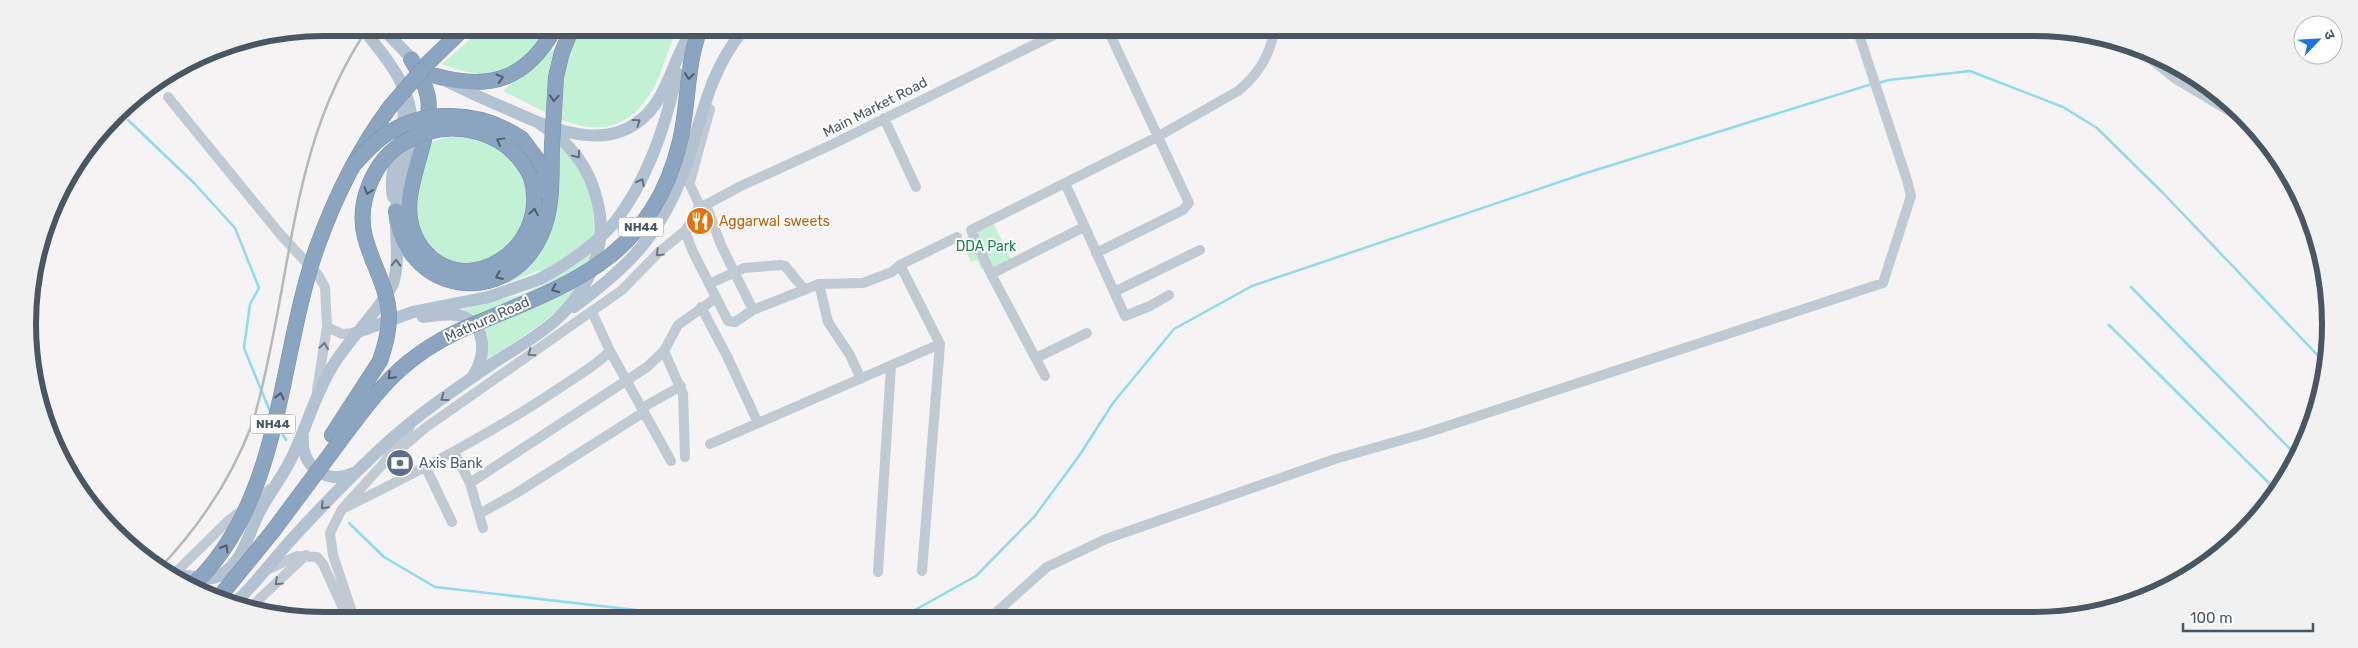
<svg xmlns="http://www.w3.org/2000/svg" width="2358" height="648" viewBox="0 0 2358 648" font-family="Rubik,'Noto Sans Devanagari',sans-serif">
  <rect width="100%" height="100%" fill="#f5f3f3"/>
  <path fill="#c3f1d5" d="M483 28H550C518 71 494 85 442 64Z
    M579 28 679 29C667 47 664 70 653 89 612 159 558 117 503 91L551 49 567 56Z
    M459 136C485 139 501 146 517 167 527 179 528 190 527 206 526 211 527 219 525 225 523 229 518 233 515 237 480 284 408 263 415 202 417 182 424 162 429 143L443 138Z
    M558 143C565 151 575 159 580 169 602 212 599 268 564 304 542 326 513 342 487 360 488 344 477 318 463 309L520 295 545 284 539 270 508 283 507 280C564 247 557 201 558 143Z
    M994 224 1014 266 981 269 977 260 971 262 961 240Z"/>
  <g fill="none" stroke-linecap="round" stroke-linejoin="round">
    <path stroke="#90daee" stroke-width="2.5" d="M1878 83 1889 80 1970 71 2063 107 2097 128 2164 194 2325 363
      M128 120 194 183 235 228 259 288 250 304 244 348 271 414
      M2131 287 2297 456
      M2109 325 2276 490
      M279 428 286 440
      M349 523 384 557 435 587 688 616
      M896 616 915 610 976 576 1034 517 1079 456 1113 403 1174 329 1252 286 1583 174 1872 84"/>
    <g stroke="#7690ad" stroke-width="16">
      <path id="highway" d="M562 52 572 28
        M411 59C418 70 425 83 428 97 435 145 391 197 418 242 458 307 553 252 531 177
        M436 76C491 91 527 79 555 28
        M522 139 537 159 546 187
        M396 211C404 294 507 310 541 235 554 207 551 175 552 145
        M317 247C335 197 358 150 390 107
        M332 435 380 361
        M340 441C379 389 401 358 461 330"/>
    </g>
    <path stroke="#c1cad2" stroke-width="10" d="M2146 55 2176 79 2236 115
      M168 97 280 234 318 275 325 287 327 327 317 390
      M884 118 916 187
      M690 182 710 109
      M1065 183 1125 316 1150 306 1169 295
      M706 205 721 245 753 310 819 284 863 283 892 272 900 265 957 237
      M698 209 741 186 831 145 1064 30
      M685 231 692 250 728 321 735 322 753 310
      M1096 253 1183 210 1189 203 1108 30
      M900 265 940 344 922 571
      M991 274 1084 227
      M709 284 744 268 781 265 785 266 804 289
      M819 284 828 322 850 355 861 379
      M1114 292 1200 250
      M701 307 727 356 758 423
      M327 327 342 334 355 333
      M610 351 671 461
      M664 351 683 394 685 457
      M1036 358 1087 333
      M1045 376 991 274 971 230 1157 137 1238 91C1258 75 1270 55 1274 31
      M642 408 681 386
      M710 444 940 344
      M454 452 470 483 483 528
      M383 464 425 428 622 290 658 253 685 231 696 215 699 204 684 172
      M426 468 452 522
      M470 483 647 367 664 351 678 325 716 298
      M342 509C416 473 489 435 558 389 575 377 596 366 610 351L592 312
      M479 514 515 494 644 412
      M269 569 297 556 317 557 323 564 346 615
      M878 572 891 366
      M172 576 228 521 270 489
      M250 608 306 555
      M353 615 333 555 330 533 342 509 383 464 410 427
      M992 616 1047 567 1106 539 1335 459 1423 434 1883 283 1911 196 1907 180 1858 32"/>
    <path stroke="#b3c2d1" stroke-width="12" d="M382 28 418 65
      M446 81C468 92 490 102 512 111 558 132 616 156 654 106 671 83 676 52 693 29
      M393 197C386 164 412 132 401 98
      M615 222C648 179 666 126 677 73
      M574 307C628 267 660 236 684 171 703 118 707 74 744 29
      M423 317C434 316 447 313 458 315 487 322 487 356 473 376
      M355 333 413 312 489 297 540 279
      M303 437C300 466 327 486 353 473
      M174 577C191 572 207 585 222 574 244 560 248 534 259 513 268 495 281 479 290 461 306 430 314 396 332 367 350 337 377 314 393 284 401 259 394 232 396 207 399 184 408 162 411 140 418 95 389 60 362 28
      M236 602C256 583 272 561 291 540 322 506 355 472 389 441 421 412 457 388 492 364 513 350 539 336 557 319 590 288 609 244 597 200 589 166 570 142 540 124"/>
    <use href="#highway" stroke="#8ba5c1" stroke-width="15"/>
    <path stroke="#b5b8bd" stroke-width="2.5" d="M103 134 178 70
      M158 570C198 528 232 478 252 424 263 391 269 355 276 321 296 215 306 119 368 28"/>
    <g stroke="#7690ad" stroke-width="16" stroke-linecap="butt">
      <path id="highway-bridge" d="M390 107 428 63 460 32
        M552 145 556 77 562 52
        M351 168C360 158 369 147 381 138 422 107 481 110 522 139
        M461 330C563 286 651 263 680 141 689 104 686 65 700 29
        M380 361C386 343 391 325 388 305 384 281 371 261 365 237 356 203 374 159 405 142 427 129 453 125 478 132 503 139 520 154 531 177
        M193 585C283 500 278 357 317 247
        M220 596 273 531 340 441"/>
    </g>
    <path stroke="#b3c2d1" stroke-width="12" d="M540 279C568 264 594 246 615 222"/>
    <use href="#highway-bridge" stroke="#8ba5c1" stroke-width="15"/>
  </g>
  <defs><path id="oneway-chevron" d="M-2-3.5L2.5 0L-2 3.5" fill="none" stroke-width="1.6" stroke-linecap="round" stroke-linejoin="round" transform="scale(1.25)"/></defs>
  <g stroke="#505e6b">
    <use href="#oneway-chevron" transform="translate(689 76) rotate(96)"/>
    <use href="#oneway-chevron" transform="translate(500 78) rotate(-16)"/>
    <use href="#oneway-chevron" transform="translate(554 98) rotate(94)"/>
    <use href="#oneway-chevron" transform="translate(500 141) rotate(-151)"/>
    <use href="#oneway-chevron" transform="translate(368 191) rotate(108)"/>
    <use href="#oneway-chevron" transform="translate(534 212) rotate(-80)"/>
    <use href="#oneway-chevron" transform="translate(499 276) rotate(157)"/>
    <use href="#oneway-chevron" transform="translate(555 289) rotate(155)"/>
    <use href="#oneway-chevron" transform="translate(391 376) rotate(135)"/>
    <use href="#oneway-chevron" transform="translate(280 396) rotate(-76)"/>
    <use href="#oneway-chevron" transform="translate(225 548) rotate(-60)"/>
  </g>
  <g stroke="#64717d">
    <use href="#oneway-chevron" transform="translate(637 122) rotate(-36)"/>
    <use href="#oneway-chevron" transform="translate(577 155) rotate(54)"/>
    <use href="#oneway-chevron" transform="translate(641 182) rotate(-63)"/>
    <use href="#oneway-chevron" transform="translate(396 263) rotate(-88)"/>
    <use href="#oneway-chevron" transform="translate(444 398) rotate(144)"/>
    <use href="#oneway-chevron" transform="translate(324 506) rotate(134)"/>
  </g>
  <g stroke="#6e7983">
    <use href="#oneway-chevron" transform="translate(659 253) rotate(136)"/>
    <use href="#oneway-chevron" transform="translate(324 346) rotate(-81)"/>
    <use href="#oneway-chevron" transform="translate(531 353) rotate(145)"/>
    <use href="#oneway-chevron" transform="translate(278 582) rotate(137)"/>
  </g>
  <defs>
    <g id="restaurant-disc" transform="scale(1.4375)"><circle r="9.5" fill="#e8710a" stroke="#fff"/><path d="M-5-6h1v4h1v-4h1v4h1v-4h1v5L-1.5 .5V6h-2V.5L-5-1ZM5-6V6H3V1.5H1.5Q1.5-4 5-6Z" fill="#fff"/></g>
    <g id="bank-disc" transform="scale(1.4375)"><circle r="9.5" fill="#5c6f8a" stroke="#fff"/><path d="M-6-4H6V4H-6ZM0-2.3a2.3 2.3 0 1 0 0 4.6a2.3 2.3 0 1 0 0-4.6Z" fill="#fff"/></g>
  </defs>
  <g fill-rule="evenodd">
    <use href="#restaurant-disc" x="700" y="221"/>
    <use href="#bank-disc" x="400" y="463"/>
  </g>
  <g text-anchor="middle" stroke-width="4" stroke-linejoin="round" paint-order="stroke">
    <g fill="#fff" stroke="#808990" stroke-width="1">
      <rect x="618.5" y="217.5" width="45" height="19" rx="4"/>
      <rect x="250.5" y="414.5" width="45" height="19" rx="4"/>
    </g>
    <g font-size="12" font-weight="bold" fill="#4a5661">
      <text x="641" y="231">NH44</text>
      <text x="273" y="428">NH44</text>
    </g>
    <g font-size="14" fill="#4a5661" stroke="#fff">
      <text transform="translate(875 107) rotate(-27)" y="5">Main Market Road</text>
      <text transform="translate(487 319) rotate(-24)" y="5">Mathura Road</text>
    </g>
    <g font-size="14" fill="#c56008" stroke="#fff" text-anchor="start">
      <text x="719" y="226">Aggarwal sweets</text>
    </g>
    <g font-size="14" fill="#17864f" stroke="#fff">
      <text x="986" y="251">DDA Park</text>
    </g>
    <g font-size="14" fill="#4e5e75" stroke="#fff" text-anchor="start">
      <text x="419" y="468">Axis Bank</text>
    </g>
  </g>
  <path d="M0 0H2358V648H0ZM324 36H2034A288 288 0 0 1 2322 324V324A288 288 0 0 1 2034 612H324A288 288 0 0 1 36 324V324A288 288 0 0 1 324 36Z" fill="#f1f1f2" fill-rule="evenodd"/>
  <path fill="none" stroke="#4a5661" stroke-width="6" d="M324 36H2034A288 288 0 0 1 2322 324V324A288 288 0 0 1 2034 612H324A288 288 0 0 1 36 324V324A288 288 0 0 1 324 36Z"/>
  <g transform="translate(2318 40) rotate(65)"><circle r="24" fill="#ffffff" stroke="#b7bbc0"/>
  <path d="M0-4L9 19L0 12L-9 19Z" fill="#1a73e8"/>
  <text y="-8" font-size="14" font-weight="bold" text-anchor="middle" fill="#4a5661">उ</text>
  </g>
  <path d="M2183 623v8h130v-8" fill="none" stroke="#4a5661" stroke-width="2.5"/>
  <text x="2190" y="623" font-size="15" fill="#4a5661" stroke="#ffffff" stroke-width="4" paint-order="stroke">100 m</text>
</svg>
